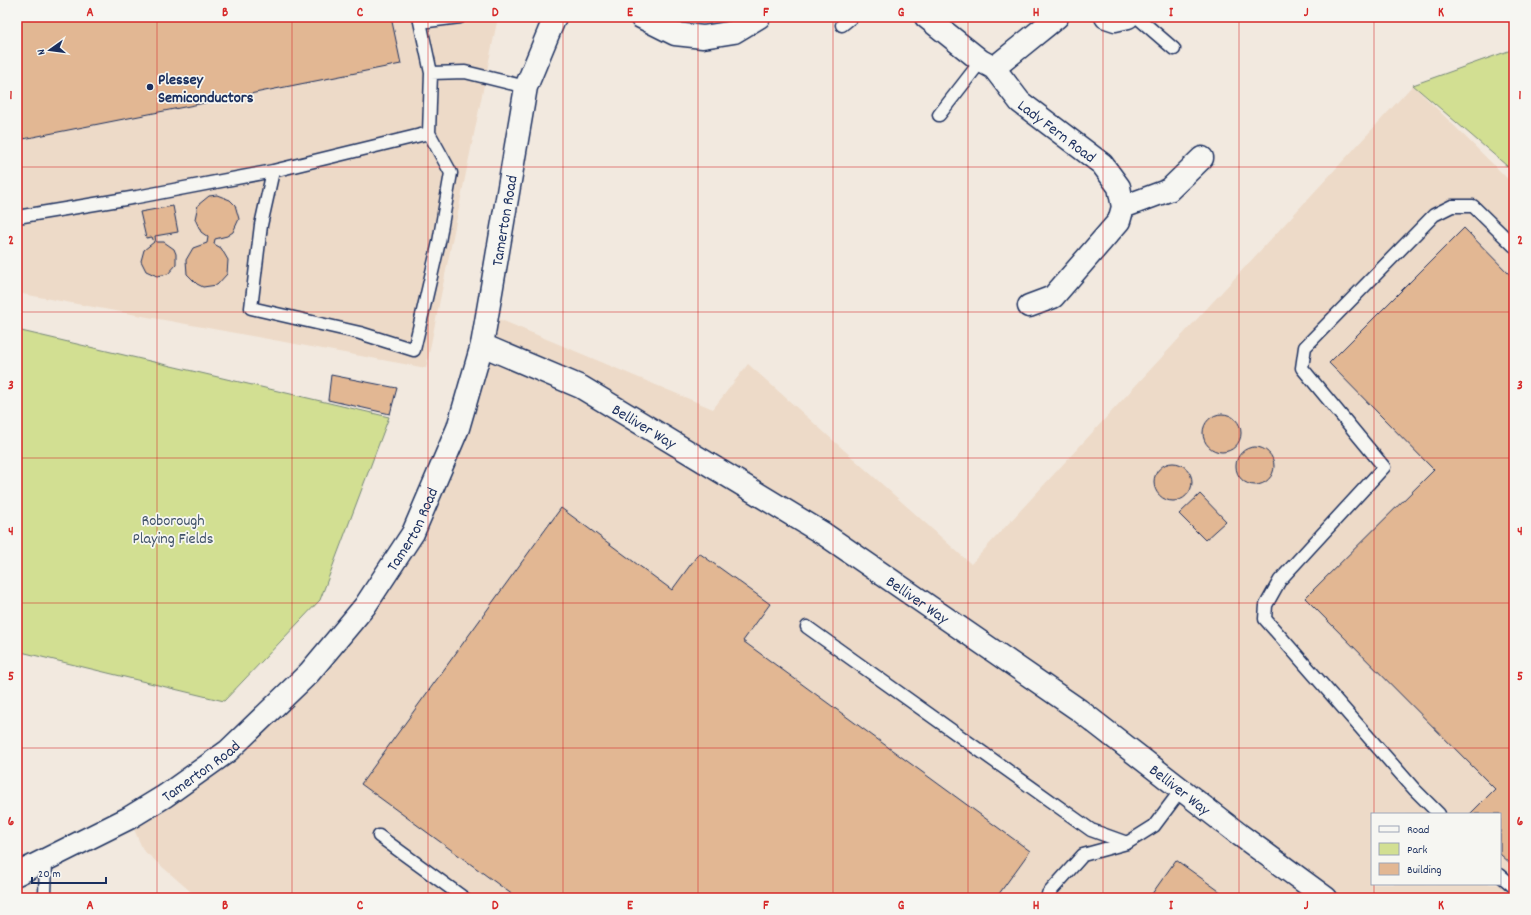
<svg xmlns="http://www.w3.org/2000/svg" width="1531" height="915" viewBox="0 0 1531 915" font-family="Dekko,sans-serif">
  <rect width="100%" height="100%" fill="#f2e9df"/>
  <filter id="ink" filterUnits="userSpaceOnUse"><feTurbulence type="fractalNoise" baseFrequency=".025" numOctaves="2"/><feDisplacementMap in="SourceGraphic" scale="8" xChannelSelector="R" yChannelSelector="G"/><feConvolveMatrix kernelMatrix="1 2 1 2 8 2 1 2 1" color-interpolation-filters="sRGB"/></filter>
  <g filter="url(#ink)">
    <path fill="#eddac8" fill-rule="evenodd" d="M17 17H498L426 368 17 293Z
      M1413 85 1514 185V898H198L143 850 129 818 228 751 365 606 434 484 487 314 713 409 748 364 971 564ZM1372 814H1500V884H1372Z"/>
    <path fill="#d2df92" stroke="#768778" d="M1514 49V172L1413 85Z
      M17 330 389 417 320 600 224 701 17 651Z"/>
    <path fill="#e2b793" stroke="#1b2f5e" d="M17 17H391L401 64 23 139 17 111Z
      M217 195 230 200 235 205 239 219 233 232 227 236 215 239 214 244 221 248 228 260 227 274 217 285 203 287 197 284 187 274 186 260 193 248 207 243 208 237 201 232 195 219 198 205 209 196Z
      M173 206 178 232 155 236 156 242H164L174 249 176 254V265L168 274 157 276 146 271 141 261 144 250 154 242 152 237 146 238 140 212Z
      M1464 228 1514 279V861L1511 864 1500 854V814H1470L1495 789 1305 598 1434 470 1329 363Z
      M331 375 397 388 390 414 328 400Z
      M1203 433a19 19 0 1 1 38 0a19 19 0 1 1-38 0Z
      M1236 466a19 19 0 1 1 38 0a19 19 0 1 1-38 0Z
      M1154 482a19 19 0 1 1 38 0a19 19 0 1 1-38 0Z
      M1200 494 1226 521 1205 540 1179 514Z
      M561 508 672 590 699 553 770 604 743 641 1030 851 996 898H517L361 784Z
      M1176 860 1229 898H1149Z"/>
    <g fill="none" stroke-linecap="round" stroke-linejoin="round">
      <g stroke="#1b2f5e" stroke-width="15">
        <path id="lane" d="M1137 17 1174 49
          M420 22 460 17
          M842 25 852 17
          M431 73 465 72 526 87
          M939 115 981 61
          M273 171 261 225 251 308 360 333 414 350 439 242 451 173 429 133
          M17 217 137 197 273 171 429 133 431 73 419 17
          M807 627 1091 830 1127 843
          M1439 814 1415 790 1265 619 1266 605 1280 580 1384 467 1302 368 1305 347 1434 215 1452 206H1473L1514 246
          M379 836 464 898
          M1500 875 1514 887
          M1048 894 1083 855 1127 843 1154 826 1181 790
          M42 898 45 895 46 860"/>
      </g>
      <g stroke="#1b2f5e" stroke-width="25">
        <g id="street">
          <path d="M641 17 675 34 703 37 734 32 759 17"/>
          <path id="s1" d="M926 17 981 61 994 68 1020 102 1102 164 1119 187 1123 207 1119 221 1053 297 1029 306"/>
          <path d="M1106 17 1115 20 1128 17"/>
          <path d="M994 68 1057 17"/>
          <path d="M1123 207 1169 190 1202 158"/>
          <path id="s2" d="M482 345 581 387 824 534 1079 710 1240 835 1326 898"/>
          <path id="s3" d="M17 874 129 818 165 796 228 751 309 673 365 606 413 533 458 428 482 345 526 87 555 17"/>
        </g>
      </g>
      <use href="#lane" stroke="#f6f6f2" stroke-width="12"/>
      <use href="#street" stroke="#f6f6f2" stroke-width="22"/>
    </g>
  </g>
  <path fill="none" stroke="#d62828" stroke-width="1" stroke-opacity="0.55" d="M157 17V898M292 17V898M428 17V898M563 17V898M698 17V898M833 17V898M968 17V898M1103 17V898M1239 17V898M1374 17V814M17 167H1514M17 312H1514M17 458H1514M17 603H1514M17 748H1514M1374 884V898"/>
  <circle fill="#1b2f5e" stroke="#f6f6f2" stroke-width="1.5" cx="150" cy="87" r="4"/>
  <g text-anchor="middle" stroke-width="3.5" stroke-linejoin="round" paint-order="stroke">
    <g font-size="16" font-weight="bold" fill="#1b2f5e" stroke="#f6f6f2" text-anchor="start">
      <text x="158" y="84">Plessey<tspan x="158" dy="18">Semiconductors</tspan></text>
    </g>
    <g font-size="16" fill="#1b2f5e" stroke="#f6f6f2">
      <text dy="6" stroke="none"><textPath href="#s1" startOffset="175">Lady Fern Road</textPath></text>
      <text dy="6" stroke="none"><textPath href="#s3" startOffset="859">Tamerton Road</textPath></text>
      <text dy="6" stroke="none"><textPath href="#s2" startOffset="182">Belliver Way</textPath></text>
      <text dy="6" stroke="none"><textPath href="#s3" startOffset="535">Tamerton Road</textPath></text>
      <text dy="6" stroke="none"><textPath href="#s2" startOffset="506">Belliver Way</textPath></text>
      <text dy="6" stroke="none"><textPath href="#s3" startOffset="211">Tamerton Road</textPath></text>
      <text dy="6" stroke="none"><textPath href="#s2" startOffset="830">Belliver Way</textPath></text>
    </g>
    <g font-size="16" fill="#405268" stroke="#f6f6f2">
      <text x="173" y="525">Roborough<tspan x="173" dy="18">Playing Fields</tspan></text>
    </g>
  </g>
  <rect width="1531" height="915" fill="none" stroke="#f6f6f2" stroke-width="44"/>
  <rect x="1371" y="813" width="130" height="72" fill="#f6f6f2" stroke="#9ea6b7"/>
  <rect x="1379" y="826" width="20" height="6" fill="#f6f6f2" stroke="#9ea6b7"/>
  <text x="1407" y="833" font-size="12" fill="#1b2f5e">Road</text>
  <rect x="1379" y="843" width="20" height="12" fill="#d2df92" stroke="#9ea6b7"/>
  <text x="1407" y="853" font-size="12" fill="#1b2f5e">Park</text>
  <rect x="1379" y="863" width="20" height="12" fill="#e2b793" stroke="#9ea6b7"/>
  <text x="1407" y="873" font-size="12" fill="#1b2f5e">Building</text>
  <g transform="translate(50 50) rotate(256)" stroke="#f6f6f2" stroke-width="3" paint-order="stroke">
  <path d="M0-3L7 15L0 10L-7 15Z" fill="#1b2f5e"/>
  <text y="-6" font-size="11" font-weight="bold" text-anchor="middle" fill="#1b2f5e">N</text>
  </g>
  <path d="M32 877v6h74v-6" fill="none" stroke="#1b2f5e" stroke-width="2"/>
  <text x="38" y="877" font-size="12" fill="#1b2f5e" stroke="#f6f6f2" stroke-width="3" paint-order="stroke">20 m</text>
  <rect x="22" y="22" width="1487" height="871" fill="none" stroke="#d62828" stroke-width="1.5"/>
  <g font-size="13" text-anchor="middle" font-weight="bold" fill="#d62828">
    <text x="90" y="16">A</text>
    <text x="225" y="16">B</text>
    <text x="360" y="16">C</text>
    <text x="495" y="16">D</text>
    <text x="630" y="16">E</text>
    <text x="766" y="16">F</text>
    <text x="901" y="16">G</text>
    <text x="1036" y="16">H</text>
    <text x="1171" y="16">I</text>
    <text x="1306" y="16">J</text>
    <text x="1441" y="16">K</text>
    <text x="11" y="99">1</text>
    <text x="1520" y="99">1</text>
    <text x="11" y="244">2</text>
    <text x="1520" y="244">2</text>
    <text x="11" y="389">3</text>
    <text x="1520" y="389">3</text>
    <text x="11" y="535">4</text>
    <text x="1520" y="535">4</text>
    <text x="11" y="680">5</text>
    <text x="1520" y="680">5</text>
    <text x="11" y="825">6</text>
    <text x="1520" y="825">6</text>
    <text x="90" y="909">A</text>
    <text x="225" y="909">B</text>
    <text x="360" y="909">C</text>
    <text x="495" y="909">D</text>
    <text x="630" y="909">E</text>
    <text x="766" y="909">F</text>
    <text x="901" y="909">G</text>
    <text x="1036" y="909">H</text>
    <text x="1171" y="909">I</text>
    <text x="1306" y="909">J</text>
    <text x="1441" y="909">K</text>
  </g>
</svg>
